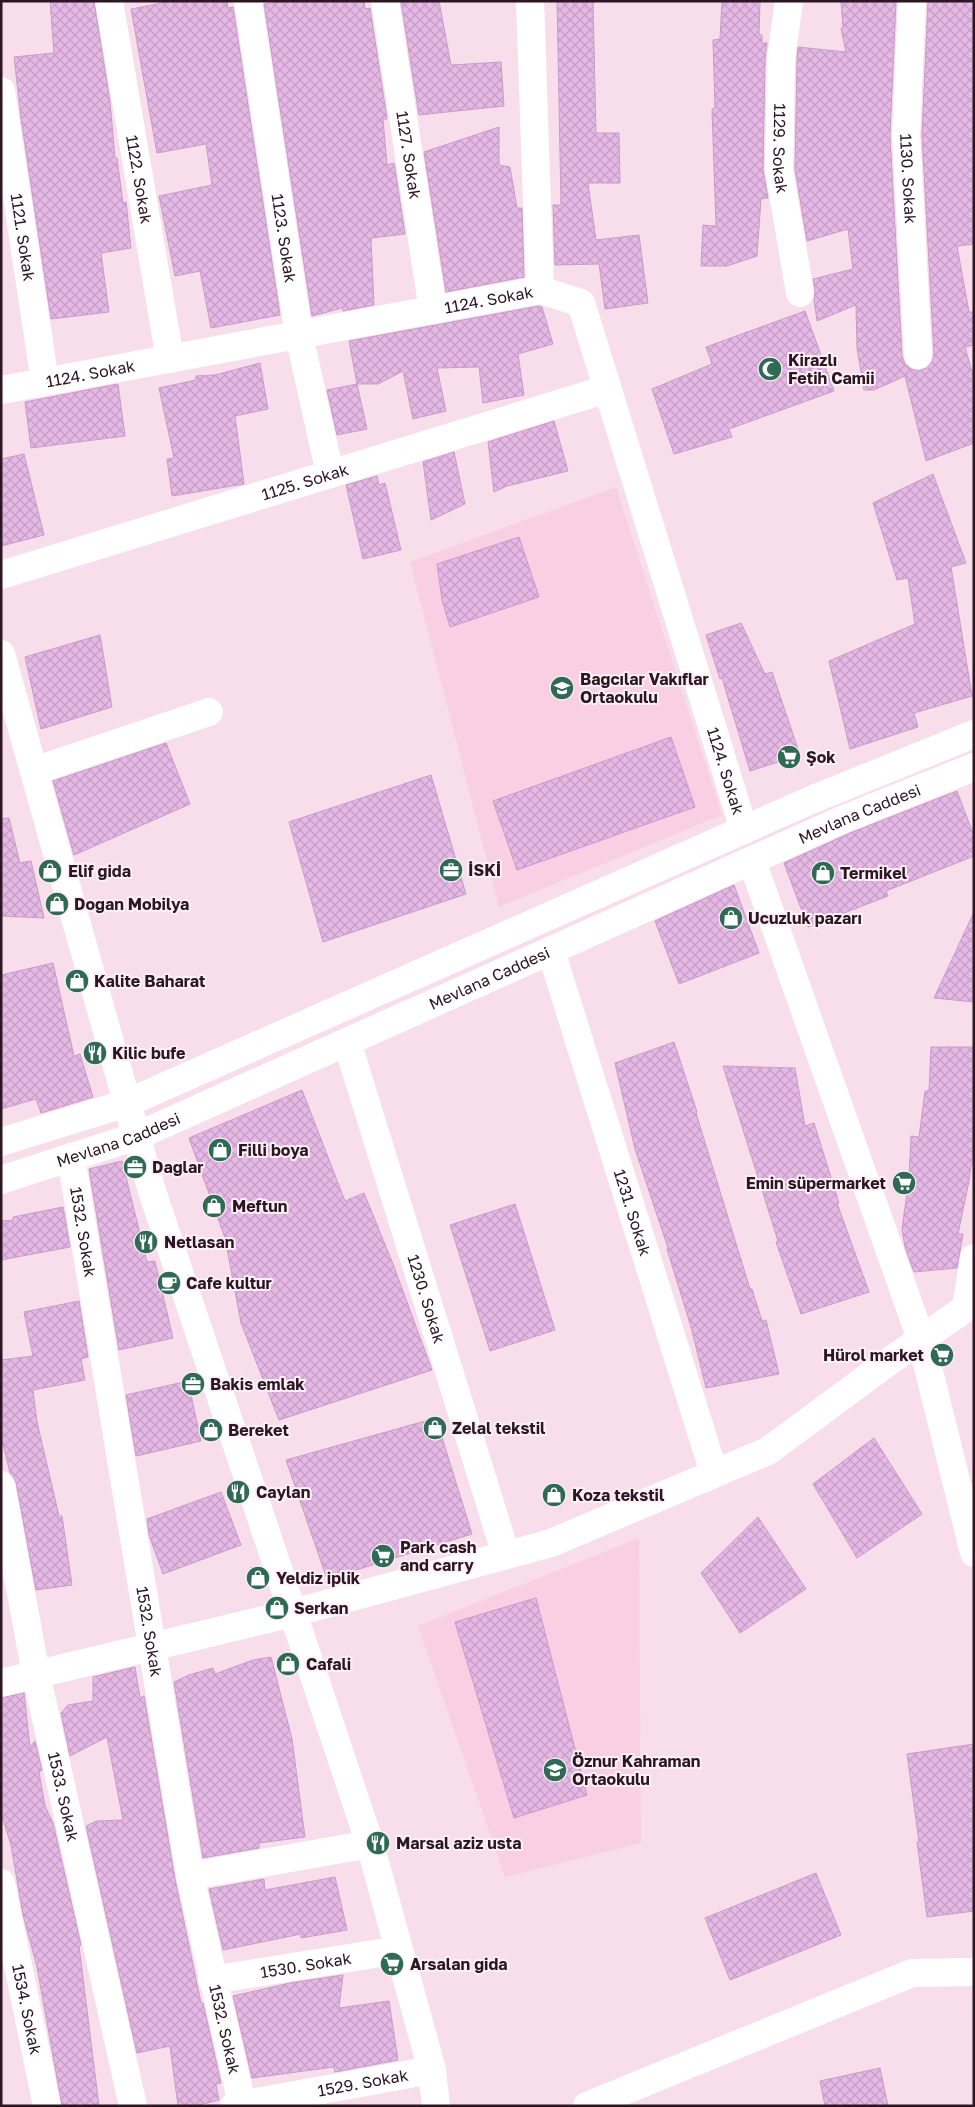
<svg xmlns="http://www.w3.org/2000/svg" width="975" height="2107" viewBox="0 0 975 2107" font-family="'Golos Text',sans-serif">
  <defs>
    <pattern id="building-cross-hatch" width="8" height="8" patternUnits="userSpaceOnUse" patternTransform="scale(1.25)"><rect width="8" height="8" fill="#e6b8e6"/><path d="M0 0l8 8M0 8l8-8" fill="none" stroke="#c59dc5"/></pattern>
  </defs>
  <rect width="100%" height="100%" fill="#f8deeb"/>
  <path fill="#f9cfe4" d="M616 487 722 815 499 907 410 562Z
    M639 1538 641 1843 505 1877 418 1626Z"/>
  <path fill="url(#building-cross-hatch)" stroke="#c99cc9" d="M50 1H94L110 102 115 158H117L123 203 126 202 131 248 101 253 109 312 51 319 21 118 14 57 54 53Z
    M172 1H227L228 8 233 7 280 315 211 328 200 271 175 276 159 196 212 185 206 144 157 153 131 9Z
    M289 1H364L365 9 370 8 387 119H383L387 165 394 163 405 234 371 238 374 305 343 311 342 308 312 316 264 4Z
    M439 1 451 65 501 62 504 106 419 115 401 2Z
    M557 1H593L596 133H619L620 183H588L596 240 639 235 648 303 605 309 599 264 555 265 553 205H561Z
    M722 1H760L759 35H762V43H767L765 59 763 170 768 198 761 199 757 256 727 266H701L703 225 716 226 712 109 715 108 713 40 720 39Z
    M841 1H896L890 136 902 356 905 364 911 369 918 371 927 368 932 362 934 354 922 135 928 1H974V244L957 246 969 312H972L974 324V345L965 347 974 379V443L926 461 905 376 874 390H864L857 348 856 305 817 321 814 300 815 291 813 279 853 269 848 229 807 241 795 169 797 60 798 47 846 52 841 28H843Z
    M499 127V165L510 167 517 208H522L524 277 446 292 424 152Z
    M539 306 542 307 553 344 518 354 524 395 483 403 479 367 437 368 446 411 413 419 403 371 378 384H357L367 429 337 435 327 390 357 384 349 341Z
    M805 311 834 391 729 429 732 437 674 454 652 389 712 364 706 347Z
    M260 363 268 409 235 416 244 484 172 496 167 459 174 458 159 388 196 380V376L215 375Z
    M118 384 125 436 31 448 25 402Z
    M554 421 568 471 507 486 494 492 488 442Z
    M454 452 465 504 431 520 423 462Z
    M24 454 44 535 1 546V459Z
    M933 474 966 563 951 567 972 696 914 713 918 727 850 749 829 661 915 624 908 578 897 580 873 503Z
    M377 476 379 485 385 483 401 550 363 559 346 485Z
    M519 537 539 597 450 627 442 600 437 564Z
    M741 623 765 674 772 672 800 755 750 771 722 678 720 679 706 635Z
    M100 635 112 707 41 729 25 657Z
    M671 737 695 807 517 870 493 801Z
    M166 743 190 804 74 855 53 781Z
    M431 775 466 894 323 942 289 822Z
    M957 791 974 836V856L886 891 888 896 808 927 784 863 850 833Z
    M9 818 20 863 31 861 44 918 1 916V819Z
    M734 885 759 953 679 984 655 921Z
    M974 912V1002L934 998Z
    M53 963 74 1056 80 1054 93 1097 41 1113 36 1099 1 1109V975Z
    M674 1042 697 1112 696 1113 750 1289H752L762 1321 766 1320 779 1374 706 1388 691 1327 667 1249 668 1248 635 1149 615 1063Z
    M931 1047H974V1144L969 1181 958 1234H963L957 1268 914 1272 905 1247 902 1229 909 1178 911 1136 919 1137 925 1091H929Z
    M723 1066 795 1068 805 1126 814 1123 839 1203H837L869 1292 801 1314 776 1242 778 1241Z
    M302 1090 345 1201 364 1193 393 1264 432 1370 279 1420 241 1323 225 1238 189 1138Z
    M122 1161 147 1262 155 1261 173 1338 119 1350 89 1169Z
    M515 1204 555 1330 490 1351 450 1225Z
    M63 1207 70 1247 1 1260V1221L13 1220V1217Z
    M79 1301 88 1357 81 1359 85 1380 33 1390 37 1422 59 1516H62L72 1585 36 1590 16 1482 10 1473 1 1436V1360L33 1356 24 1312Z
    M188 1381 201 1441 136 1456 126 1395Z
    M436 1418 472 1534 327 1579 286 1460Z
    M874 1438 922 1514 857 1558 813 1484Z
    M221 1492 241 1545 163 1574 149 1535 147 1519Z
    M758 1517 806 1589 740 1633 701 1573Z
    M536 1598 587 1795 514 1818 455 1622Z
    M271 1657 292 1739 305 1837 259 1843V1848L203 1858 174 1682 189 1675 213 1668 215 1674 253 1660Z
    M135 1667 140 1698 144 1696 175 1879 201 2003H203L221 2083 216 2084 219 2100 195 2106H178L170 2046 137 2053 86 1826 97 1821 123 1820 107 1737 70 1756 61 1713 68 1705 93 1701V1677Z
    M24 1693 30 1747 35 1741 42 1770 39 1772 45 1806 53 1823 81 1945 79 1946 99 2106H62L37 1967 23 1915 11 1845 1 1813V1698Z
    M974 1744V1911L927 1917 917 1842H919L907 1754Z
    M816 1873 841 1935 730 1980 705 1918Z
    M335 1877 347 1930 301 1938V1934L223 1950 209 1889 264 1879 265 1890Z
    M343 1975 339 2008 389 2001 398 2060 335 2072 334 2067 252 2078 233 1996 290 1983Z
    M880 2068 888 2106H825L820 2081Z"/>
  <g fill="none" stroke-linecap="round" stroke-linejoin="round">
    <g stroke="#fff" stroke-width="28">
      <path id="s1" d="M109 1 170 359"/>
      <path id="s2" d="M248 1 299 335 330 474"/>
      <path id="s3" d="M385 1 433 310"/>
      <path d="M530 1 540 290"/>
      <path id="s4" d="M789 1 781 59 779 170 800 293"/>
      <path id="s5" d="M912 1 906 135 918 355"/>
      <path id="s6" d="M1 91 45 382"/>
      <path id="s7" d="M1 390 540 290 581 303 744 830"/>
      <path id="s8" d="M1 575 607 389"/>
      <path d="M1 654 151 1188 370 1844 432 2070 436 2106"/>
      <path d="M34 771 209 712"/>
      <path d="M752 861 921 1339 974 1553"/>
      <path id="s9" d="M551 951 714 1473"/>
      <path id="s10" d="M347 1042 506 1555"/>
      <path id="s11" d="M71 1157 190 1876 242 2104"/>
      <path d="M966 1308 974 1258"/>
      <path id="s12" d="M1 1485 36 1674 133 2106"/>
      <path d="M1 1683 293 1613 551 1543 768 1451 887 1363 966 1308 974 1305"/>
      <path d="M190 1876 370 1844"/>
      <path id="s13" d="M1 1883 47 2106"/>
      <path id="s14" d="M212 1980 399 1950"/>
      <path id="s15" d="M234 2106 432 2070"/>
      <path d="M587 2106 912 1973 974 1972"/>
    </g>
    <g stroke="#fff" stroke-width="28">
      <path d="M1 1142 127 1103 811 800 974 734"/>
      <path id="s16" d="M1 1180 137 1136 844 819 974 767"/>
    </g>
  </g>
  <defs>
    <g id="mosque-disc" transform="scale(1.25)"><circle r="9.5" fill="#2f6a54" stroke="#fdf0f6"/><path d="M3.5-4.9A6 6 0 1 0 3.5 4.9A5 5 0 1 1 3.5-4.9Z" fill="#fff"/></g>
    <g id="school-disc" transform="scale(1.25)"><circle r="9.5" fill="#2f6a54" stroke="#fdf0f6"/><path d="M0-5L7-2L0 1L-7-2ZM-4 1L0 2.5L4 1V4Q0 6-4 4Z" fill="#fff"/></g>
    <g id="supermarket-disc" transform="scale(1.25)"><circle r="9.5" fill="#2f6a54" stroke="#fdf0f6"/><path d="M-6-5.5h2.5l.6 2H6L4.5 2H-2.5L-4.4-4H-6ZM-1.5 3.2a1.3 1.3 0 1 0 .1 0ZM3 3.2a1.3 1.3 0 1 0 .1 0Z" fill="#fff"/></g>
    <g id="office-disc" transform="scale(1.25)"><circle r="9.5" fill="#2f6a54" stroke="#fdf0f6"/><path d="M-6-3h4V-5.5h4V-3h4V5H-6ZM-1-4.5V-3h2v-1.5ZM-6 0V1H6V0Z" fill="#fff"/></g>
    <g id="shop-disc" transform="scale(1.25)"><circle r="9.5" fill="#2f6a54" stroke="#fdf0f6"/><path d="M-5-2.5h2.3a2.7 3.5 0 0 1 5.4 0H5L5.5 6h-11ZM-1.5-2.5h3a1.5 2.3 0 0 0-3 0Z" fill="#fff"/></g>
    <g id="restaurant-disc" transform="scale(1.25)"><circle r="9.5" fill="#2f6a54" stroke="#fdf0f6"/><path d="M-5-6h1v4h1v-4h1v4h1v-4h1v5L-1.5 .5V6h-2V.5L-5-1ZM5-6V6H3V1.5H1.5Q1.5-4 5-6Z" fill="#fff"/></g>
    <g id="cafe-disc" transform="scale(1.25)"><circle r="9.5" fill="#2f6a54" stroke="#fdf0f6"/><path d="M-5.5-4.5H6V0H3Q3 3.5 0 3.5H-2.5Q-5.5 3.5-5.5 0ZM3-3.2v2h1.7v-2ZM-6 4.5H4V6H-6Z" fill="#fff"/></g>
  </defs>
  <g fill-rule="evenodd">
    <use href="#mosque-disc" x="770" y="369"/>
    <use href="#school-disc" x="562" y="688"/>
    <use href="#supermarket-disc" x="789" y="757"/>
    <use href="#office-disc" x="451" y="870"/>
    <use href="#shop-disc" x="50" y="871"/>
    <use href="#shop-disc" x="823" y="873"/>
    <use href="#shop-disc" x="57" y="904"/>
    <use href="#shop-disc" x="731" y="918"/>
    <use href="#shop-disc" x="77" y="981"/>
    <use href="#restaurant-disc" x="95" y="1053"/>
    <use href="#shop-disc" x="220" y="1150"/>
    <use href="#office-disc" x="135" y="1167"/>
    <use href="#supermarket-disc" x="904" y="1183"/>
    <use href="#shop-disc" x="214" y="1206"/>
    <use href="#restaurant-disc" x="146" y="1242"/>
    <use href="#cafe-disc" x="169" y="1283"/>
    <use href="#supermarket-disc" x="942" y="1355"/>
    <use href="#office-disc" x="193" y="1384"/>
    <use href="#shop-disc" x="435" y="1428"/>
    <use href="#shop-disc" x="211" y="1430"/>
    <use href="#restaurant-disc" x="238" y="1492"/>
    <use href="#shop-disc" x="554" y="1495"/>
    <use href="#supermarket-disc" x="383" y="1556"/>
    <use href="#shop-disc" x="258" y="1578"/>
    <use href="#shop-disc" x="277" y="1608"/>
    <use href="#shop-disc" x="288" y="1664"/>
    <use href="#school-disc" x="555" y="1770"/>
    <use href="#restaurant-disc" x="378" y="1843"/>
    <use href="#supermarket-disc" x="392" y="1964"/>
  </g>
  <g text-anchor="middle" stroke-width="4" stroke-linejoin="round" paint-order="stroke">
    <g font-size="16" fill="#2c1622" stroke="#fdf0f6">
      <text dy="6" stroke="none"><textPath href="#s4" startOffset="148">1129. Sokak</textPath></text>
      <text dy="6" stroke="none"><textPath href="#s3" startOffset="156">1127. Sokak</textPath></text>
      <text dy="6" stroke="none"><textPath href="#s5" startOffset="178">1130. Sokak</textPath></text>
      <text dy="6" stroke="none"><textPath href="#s1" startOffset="181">1122. Sokak</textPath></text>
      <text dy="6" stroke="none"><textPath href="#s6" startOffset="148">1121. Sokak</textPath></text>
      <text dy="6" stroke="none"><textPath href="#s2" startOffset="240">1123. Sokak</textPath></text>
      <text dy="6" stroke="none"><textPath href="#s7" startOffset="496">1124. Sokak</textPath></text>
      <text dy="6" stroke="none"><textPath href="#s7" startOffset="91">1124. Sokak</textPath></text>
      <text dy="6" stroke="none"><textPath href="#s8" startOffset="318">1125. Sokak</textPath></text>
      <text dy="6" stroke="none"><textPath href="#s7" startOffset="1081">1124. Sokak</textPath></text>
      <text dy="6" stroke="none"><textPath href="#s16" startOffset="934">Mevlana Caddesi</textPath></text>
      <text dy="6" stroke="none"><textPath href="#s16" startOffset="529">Mevlana Caddesi</textPath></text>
      <text dy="6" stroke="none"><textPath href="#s16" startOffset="124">Mevlana Caddesi</textPath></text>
      <text dy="6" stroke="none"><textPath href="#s9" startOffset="274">1231. Sokak</textPath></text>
      <text dy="6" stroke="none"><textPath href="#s11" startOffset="76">1532. Sokak</textPath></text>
      <text dy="6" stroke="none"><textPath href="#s10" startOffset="269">1230. Sokak</textPath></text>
      <text dy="6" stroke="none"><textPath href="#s11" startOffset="481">1532. Sokak</textPath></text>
      <text dy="6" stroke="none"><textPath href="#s12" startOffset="318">1533. Sokak</textPath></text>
      <text dy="6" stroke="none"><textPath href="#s14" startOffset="95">1530. Sokak</textPath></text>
      <text dy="6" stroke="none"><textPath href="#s13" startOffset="129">1534. Sokak</textPath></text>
      <text dy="6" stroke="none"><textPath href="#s11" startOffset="886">1532. Sokak</textPath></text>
      <text dy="6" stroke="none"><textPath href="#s15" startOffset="131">1529. Sokak</textPath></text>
    </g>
    <g font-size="16" font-weight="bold" fill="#2c1622" stroke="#fdf0f6" text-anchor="start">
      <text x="788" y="366">Kirazlı<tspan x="788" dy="18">Fetih Camii</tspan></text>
      <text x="580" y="685">Bağcılar Vakıflar<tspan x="580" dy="18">Ortaokulu</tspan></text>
      <text x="806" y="763">Şok</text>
      <text x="468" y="876">İSKİ</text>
      <text x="68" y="877">Elif gida</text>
      <text x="840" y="879">Termikel</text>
      <text x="74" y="910">Doğan Mobilya</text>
      <text x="748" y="924">Ucuzluk pazarı</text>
      <text x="94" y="987">Kalite Baharat</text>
      <text x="112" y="1059">Kilic bufe</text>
      <text x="238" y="1156">Filli boya</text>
      <text x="152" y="1173">Daglar</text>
      <text x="886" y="1189" text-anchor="end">Emin süpermarket</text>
      <text x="232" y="1212">Meftun</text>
      <text x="164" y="1248">Netlasan</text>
      <text x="186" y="1289">Cafe kultur</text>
      <text x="924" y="1361" text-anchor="end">Hürol market</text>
      <text x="210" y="1390">Bakis emlak</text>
      <text x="452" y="1434">Zelal tekstil</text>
      <text x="228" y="1436">Bereket</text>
      <text x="256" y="1498">Caylan</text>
      <text x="572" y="1501">Koza tekstil</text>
      <text x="400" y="1553">Park cash<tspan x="400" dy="18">and carry</tspan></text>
      <text x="276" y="1584">Yeldiz iplik</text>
      <text x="294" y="1614">Serkan</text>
      <text x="306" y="1670">Cafali</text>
      <text x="572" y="1767">Öznur Kahraman<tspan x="572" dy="18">Ortaokulu</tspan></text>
      <text x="396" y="1849">Marsal aziz usta</text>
      <text x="410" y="1970">Arsalan gida</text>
    </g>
  </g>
  <rect width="975" height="2107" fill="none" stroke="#2c1622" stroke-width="5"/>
</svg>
